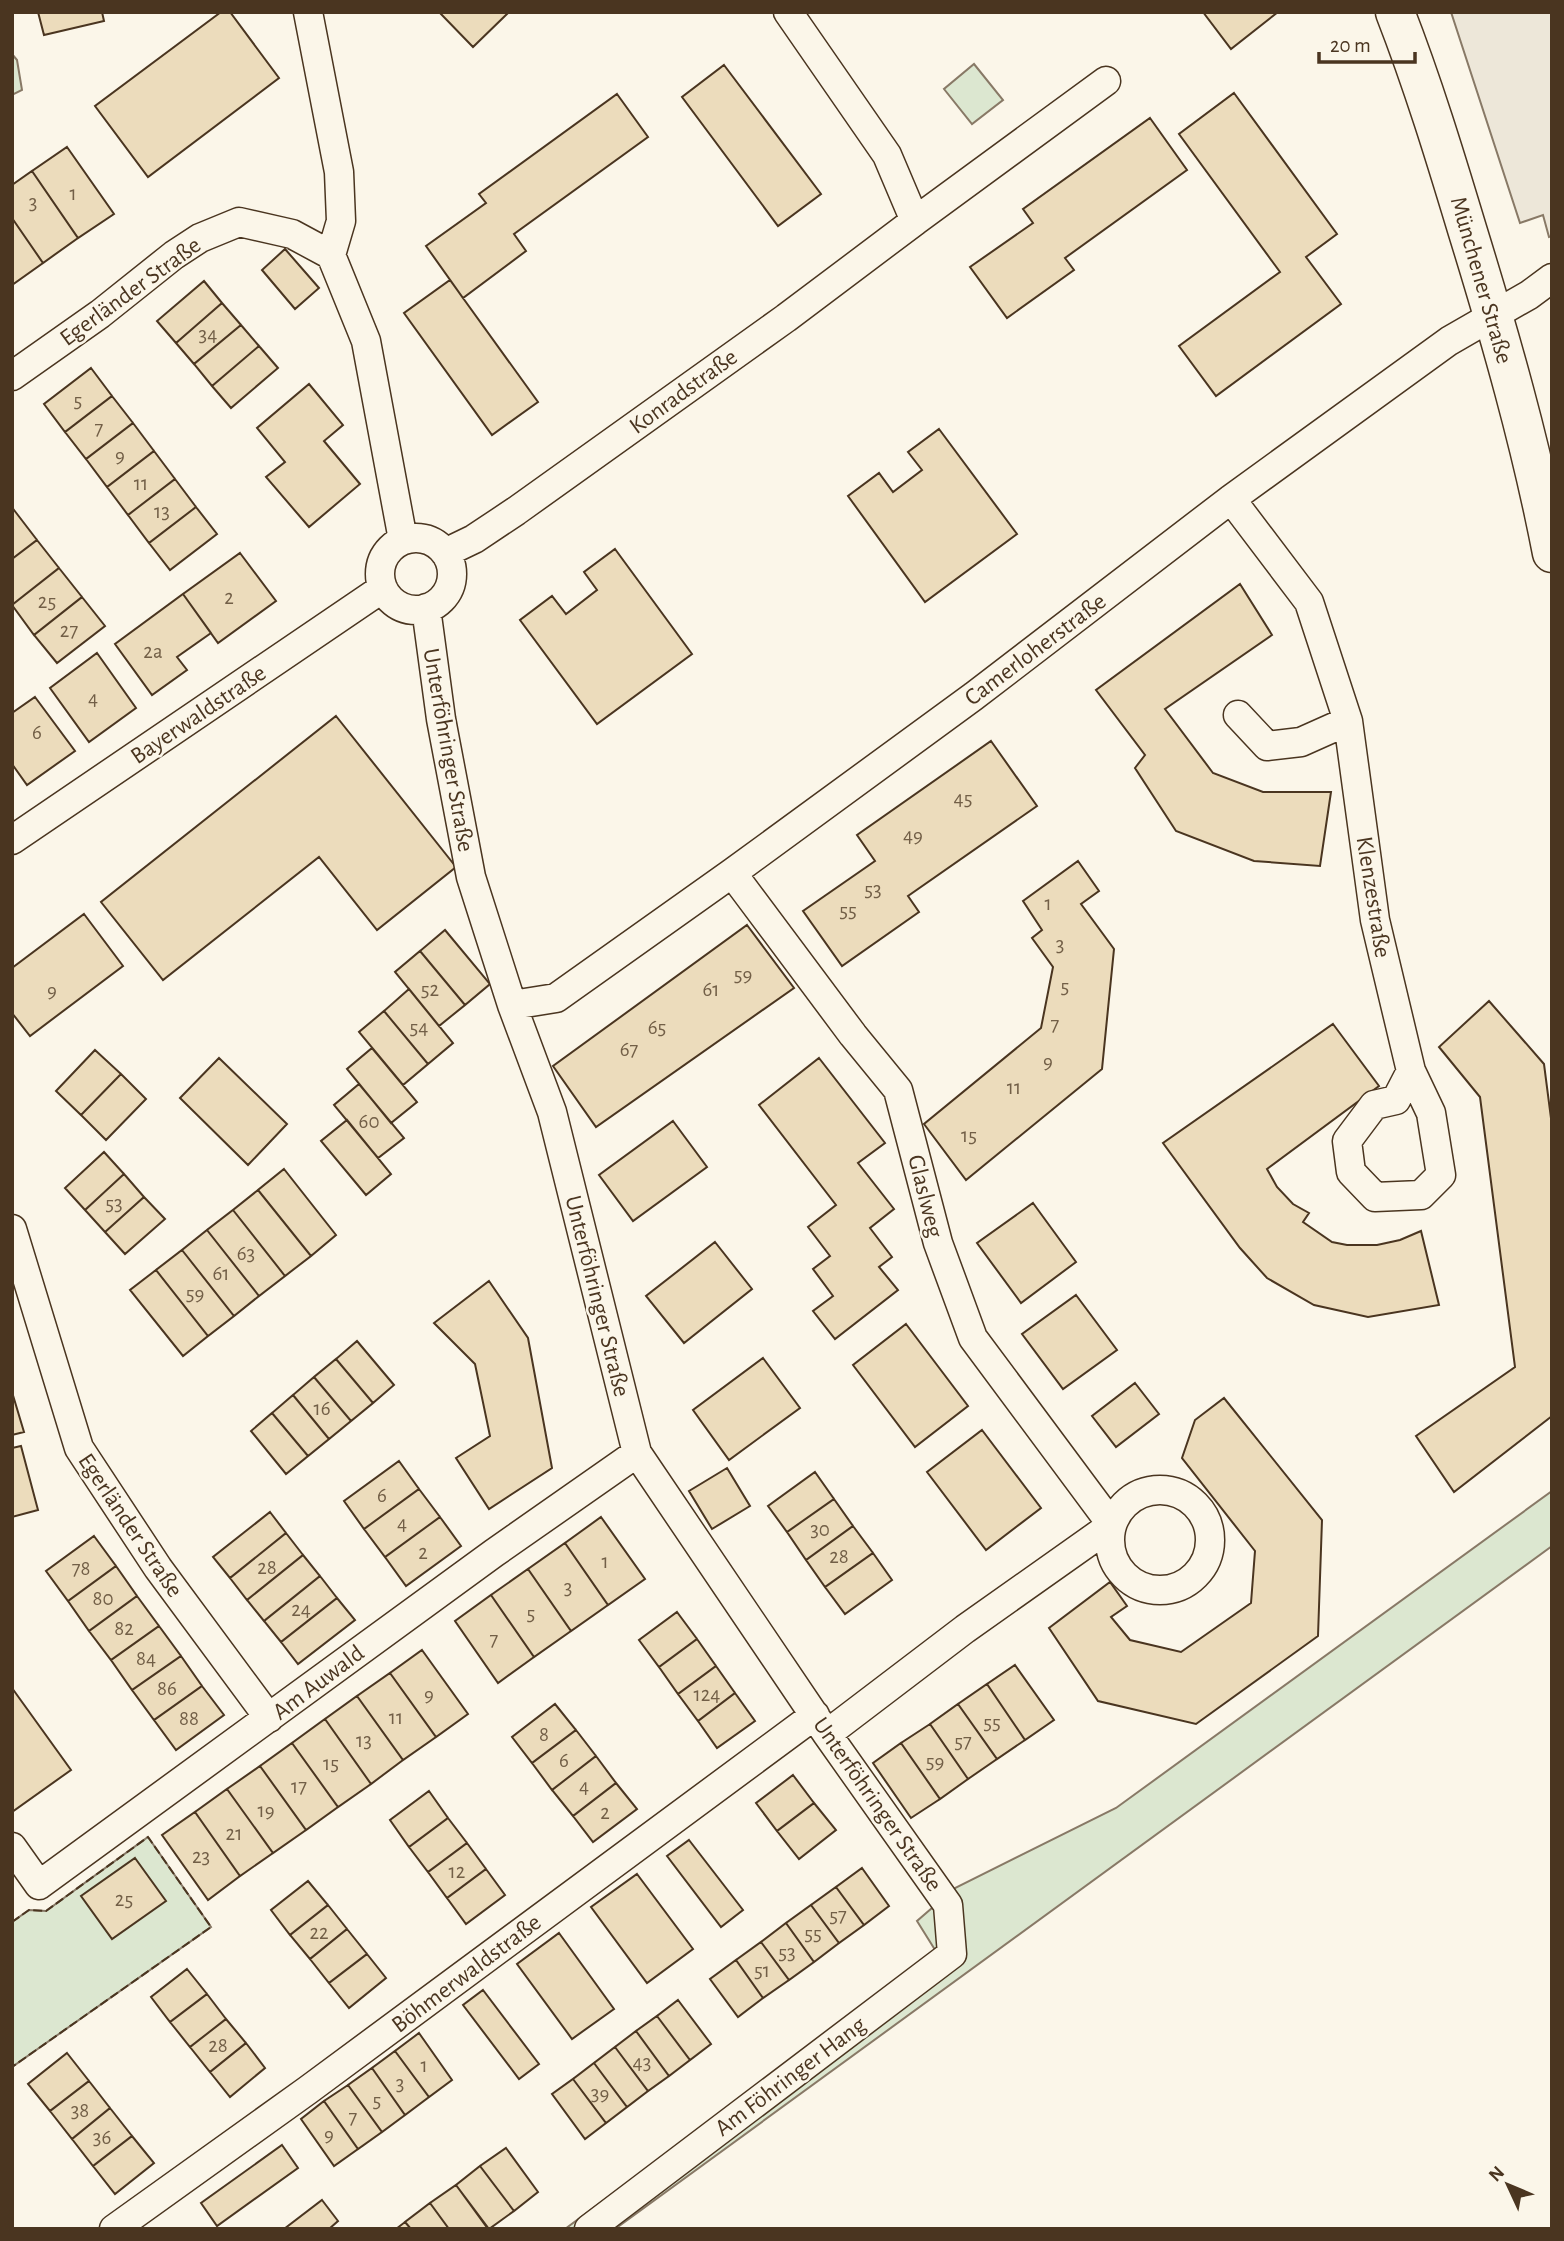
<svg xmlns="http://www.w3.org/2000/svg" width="1564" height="2241" viewBox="0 0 1564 2241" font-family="'Alegreya Sans',sans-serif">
  <rect width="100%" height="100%" fill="#fbf6e9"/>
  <path fill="#dce7d0" stroke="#887966" stroke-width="2" d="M12 54 17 60 22 90 12 95Z
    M974 64 1003 100 972 124 944 89Z
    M1552 1491V1546L615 2229H565L937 1953 917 1921 955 1888 1116 1808Z
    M148 1837 211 1927 12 2067V1922L29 1910 46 1911Z"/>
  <path fill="#ede7d9" stroke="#887966" stroke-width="2" d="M1451 12H1552V236L1549 237 1543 215 1520 223Z"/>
  <path fill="#ecdcbc" stroke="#4a3520" stroke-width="2" d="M38 12H102L104 21 44 35Z
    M221 12H230L279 78 148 177 95 106Z
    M439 12H509L473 47Z
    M1203 12H1278L1231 49Z
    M724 65 821 194 778 226 682 97Z
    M1234 93 1337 234 1306 257 1341 304 1216 396 1179 346 1280 272 1179 134Z
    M617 94 648 137 514 234 526 251 463 298 426 246 486 203 479 194Z
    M1150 118 1187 170 1065 258 1074 270 1007 318 970 267 1033 223 1023 209Z
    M67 147 114 214 78 238 32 171Z
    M32 171 78 238 43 263 12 218V185Z
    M12 218 43 263 12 285Z
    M285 249 319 288 295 309 262 270Z
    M450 280 538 402 492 435 404 313Z
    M204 281 222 303 176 343 157 321Z
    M222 303 241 325 194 364 176 343Z
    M241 325 259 346 212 386 194 364Z
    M259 346 278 368 231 408 212 386Z
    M91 368 112 396 65 432 44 404Z
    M309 384 343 425 324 441 360 484 309 527 266 477 285 462 257 428Z
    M112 396 133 423 86 459 65 432Z
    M133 423 154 451 107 487 86 459Z
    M939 429 1017 534 925 602 848 496 879 473 893 492 922 470 908 452Z
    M154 451 175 479 128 515 107 487Z
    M175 479 196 507 149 543 128 515Z
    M196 507 217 534 170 570 149 543Z
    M14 510 37 540 12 559V512Z
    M37 540 59 568 12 605V559Z
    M615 549 692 654 597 724 520 620 552 596 566 614 597 590 584 572Z
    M240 553 276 601 218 643 183 594Z
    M59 568 82 597 34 635 12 605Z
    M1240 584 1272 635 1165 709 1213 773 1263 792H1331L1320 866 1254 861 1176 831 1135 768 1145 755 1096 690Z
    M183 594 211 633 177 657 187 670 152 695 115 644Z
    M82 597 105 626 57 663 34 635Z
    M97 653 136 708 89 742 50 688Z
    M35 697 75 751 27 785 12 764V713Z
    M336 716 456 867 377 930 319 857 163 980 101 902Z
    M991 741 1037 806 908 896 919 912 842 966 803 911 875 861 857 835Z
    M1078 861 1099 891 1081 904 1114 949 1102 1069 966 1180 924 1124 1041 1028 1053 967 1032 938 1042 930 1023 901Z
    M84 914 123 966 30 1036 12 1013V968Z
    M747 925 794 988 596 1127 553 1066Z
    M445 930 490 984 465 1005 420 951Z
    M420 951 465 1005 439 1026 395 972Z
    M409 989 453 1043 428 1064 384 1011Z
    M1489 1001 1544 1064 1552 1126V1416L1454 1492 1416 1436 1515 1367 1480 1097 1439 1047Z
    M384 1011 428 1064 403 1085 359 1032Z
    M1333 1024 1379 1086 1267 1169 1277 1187 1293 1204 1309 1213 1303 1222 1332 1242 1347 1245H1377L1400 1240 1421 1231 1439 1305 1368 1317 1314 1305 1267 1278 1240 1248 1163 1143Z
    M372 1048 417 1102 391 1123 347 1069Z
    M95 1050 121 1074 81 1115 56 1091Z
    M219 1058 287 1124 248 1165 180 1098Z
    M819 1058 885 1143 858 1163 894 1209 870 1228 892 1257 879 1267 898 1290 835 1339 813 1311 833 1296 813 1269 830 1256 808 1227 836 1205 759 1105Z
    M121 1074 146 1099 106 1140 81 1115Z
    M359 1084 404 1138 378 1158 334 1105Z
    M347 1120 391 1174 366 1195 321 1141Z
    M673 1121 707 1167 633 1221 599 1175Z
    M104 1152 124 1174 85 1210 65 1188Z
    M284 1169 336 1235 311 1256 258 1190Z
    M124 1174 144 1197 105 1232 85 1210Z
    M258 1190 311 1256 285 1276 233 1210Z
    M144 1197 165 1219 125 1254 105 1232Z
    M1033 1203 1076 1262 1021 1303 977 1243Z
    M233 1210 285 1276 259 1296 207 1230Z
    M207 1230 259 1296 234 1316 182 1250Z
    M715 1242 752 1289 684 1343 646 1296Z
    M182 1250 234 1316 208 1336 156 1270Z
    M156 1270 208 1336 183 1356 130 1290Z
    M489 1281 528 1338 552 1468 489 1509 456 1458 490 1436 475 1364 434 1323Z
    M1076 1295 1117 1350 1063 1389 1022 1334Z
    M906 1324 968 1406 915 1447 853 1365Z
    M357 1341 394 1385 373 1403 336 1359Z
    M763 1358 800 1408 729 1460 693 1410Z
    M336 1359 373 1403 351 1421 314 1377Z
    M314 1377 351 1421 329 1439 293 1395Z
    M1135 1383 1159 1414 1116 1447 1092 1416Z
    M12 1392 24 1432 12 1435Z
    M293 1395 329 1439 308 1456 272 1413Z
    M1224 1398 1322 1520 1318 1636 1196 1724 1098 1701 1049 1628 1110 1582 1127 1606 1111 1617 1130 1640 1181 1652 1251 1603 1255 1551 1182 1458 1195 1420Z
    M272 1413 308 1456 286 1474 251 1431Z
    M982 1430 1041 1508 986 1550 927 1472Z
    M21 1446 38 1510 12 1517V1448Z
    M399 1461 419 1489 364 1529 344 1501Z
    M727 1468 750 1506 712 1529 689 1491Z
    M815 1472 834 1499 787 1532 768 1506Z
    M419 1489 440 1517 385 1557 364 1529Z
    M834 1499 853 1526 806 1560 787 1532Z
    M270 1512 286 1533 230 1578 213 1557Z
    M440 1517 461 1546 406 1586 385 1557Z
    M601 1517 645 1579 608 1605 565 1543Z
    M853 1526 873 1553 825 1587 806 1560Z
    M286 1533 303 1555 247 1600 230 1578Z
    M94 1536 116 1566 68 1601 46 1571Z
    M565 1543 608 1605 571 1631 528 1569Z
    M873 1553 892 1580 845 1614 825 1587Z
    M303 1555 320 1576 264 1621 247 1600Z
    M116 1566 137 1596 89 1631 68 1601Z
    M528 1569 571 1631 534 1657 491 1595Z
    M320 1576 337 1598 281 1642 264 1621Z
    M491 1595 534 1657 498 1683 455 1621Z
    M137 1596 159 1626 111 1660 89 1631Z
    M337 1598 355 1620 298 1664 281 1642Z
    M677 1612 697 1639 659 1667 639 1640Z
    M159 1626 181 1656 132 1690 111 1660Z
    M697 1639 716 1666 678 1694 659 1667Z
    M422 1650 468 1714 436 1737 390 1673Z
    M181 1656 202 1686 154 1720 132 1690Z
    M1015 1665 1054 1720 1025 1740 987 1684Z
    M716 1666 735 1693 698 1721 678 1694Z
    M390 1673 436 1737 403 1760 357 1696Z
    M987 1684 1025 1740 997 1759 958 1704Z
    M202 1686 224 1715 176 1750 154 1720Z
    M12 1688 71 1770 12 1812Z
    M735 1693 755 1721 717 1748 698 1721Z
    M357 1696 403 1760 371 1784 325 1719Z
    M555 1704 576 1730 532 1763 512 1737Z
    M958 1704 997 1759 968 1779 930 1724Z
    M325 1719 371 1784 338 1807 292 1743Z
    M930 1724 968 1779 940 1799 901 1743Z
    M576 1730 596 1756 552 1790 532 1763Z
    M292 1743 338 1807 306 1830 260 1766Z
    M901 1743 940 1799 911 1818 873 1763Z
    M596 1756 616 1783 573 1816 552 1790Z
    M260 1766 306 1830 273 1853 227 1789Z
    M793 1775 814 1803 777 1831 756 1803Z
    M616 1783 637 1809 593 1842 573 1816Z
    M227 1789 273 1853 240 1876 195 1812Z
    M429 1791 448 1818 409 1847 390 1820Z
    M814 1803 836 1830 799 1859 777 1831Z
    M195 1812 240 1876 208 1900 162 1835Z
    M448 1818 467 1843 428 1872 409 1847Z
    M689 1840 743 1910 721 1927 667 1856Z
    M467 1843 486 1869 447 1898 428 1872Z
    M135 1858 166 1901 112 1939 81 1896Z
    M862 1868 889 1906 864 1925 836 1887Z
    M486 1869 505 1895 466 1924 447 1898Z
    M637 1874 693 1949 647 1983 591 1907Z
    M308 1881 328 1905 290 1935 271 1910Z
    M836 1887 864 1925 839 1943 811 1905Z
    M328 1905 347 1929 310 1959 290 1935Z
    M811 1905 839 1943 814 1962 786 1923Z
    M786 1923 814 1962 789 1980 761 1942Z
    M347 1929 367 1954 329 1983 310 1959Z
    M559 1933 614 2009 572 2039 517 1964Z
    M761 1942 789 1980 763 1998 736 1960Z
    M367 1954 386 1978 349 2008 329 1983Z
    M736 1960 763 1998 738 2017 710 1979Z
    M187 1969 207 1994 170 2022 151 1997Z
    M483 1990 539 2064 519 2079 463 2005Z
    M207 1994 226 2019 190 2047 170 2022Z
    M678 2000 711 2044 690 2060 657 2016Z
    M657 2016 690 2060 669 2076 636 2031Z
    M226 2019 246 2043 210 2072 190 2047Z
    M636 2031 669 2076 648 2091 615 2047Z
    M419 2033 452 2080 429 2097 395 2051Z
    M246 2043 265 2068 230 2097 210 2072Z
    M615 2047 648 2091 627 2107 594 2063Z
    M395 2051 429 2097 405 2115 372 2068Z
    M67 2053 89 2081 50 2111 28 2084Z
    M594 2063 627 2107 606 2123 573 2079Z
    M372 2068 405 2115 382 2132 348 2085Z
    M573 2079 606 2123 585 2139 552 2094Z
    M89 2081 110 2108 72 2139 50 2111Z
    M348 2085 382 2132 358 2149 324 2101Z
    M324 2101 358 2149 334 2166 301 2119Z
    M110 2108 132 2136 93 2166 72 2139Z
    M132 2136 154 2163 115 2194 93 2166Z
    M282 2145 298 2168 217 2226 201 2203Z
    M506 2148 538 2192 514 2211 480 2166Z
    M480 2166 514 2211 489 2229 456 2185Z
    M456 2185 488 2229H449L430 2203Z
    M322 2200 338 2221 329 2229H284Z
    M430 2203 449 2229H411L405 2222Z
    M405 2222 411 2229H396Z"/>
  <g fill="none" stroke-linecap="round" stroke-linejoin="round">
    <g stroke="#4a3520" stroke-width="31">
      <path id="minor" d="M308 12 339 172 341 221 331 255 366 341 403 540
        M915 221 1106 81
        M12 376 100 314 174 255 200 238 239 222 292 234 331 255
        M1231 499 1309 602 1348 721 1301 742 1267 746 1238 715
        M380 574a36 36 0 1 1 72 0a36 36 0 1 1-72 0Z
        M445 553 474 539 516 511 786 318 915 221 887 155 788 12
        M426 608 441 719 471 877 512 1005 552 1112 637 1453 827 1734 948 1905 952 1954 589 2229
        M1348 721 1375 920 1411 1071 1431 1113 1441 1175 1421 1195 1375 1197 1351 1172 1347 1141 1374 1105 1396 1100 1411 1071
        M12 840 383 588
        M732 873 853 1035 898 1090 938 1243 973 1338 1112 1525 965 1629 827 1734
        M512 1005 556 998 732 873 974 696 1231 499 1449 341 1529 295 1552 278
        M12 1229 79 1448 158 1568 269 1718
        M1110 1540a50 50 0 1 1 100 0a50 50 0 1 1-100 0Z
        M12 1847 39 1885 494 1553 637 1453
        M114 2229 308 2090 815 1715"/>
    </g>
    <g stroke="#4a3520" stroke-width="41">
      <path id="secondary" d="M1395 12C1423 84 1445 156 1467 229 1500 336 1531 444 1552 553"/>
    </g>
    <use href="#minor" stroke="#fbf6e9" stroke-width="28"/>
    <use href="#secondary" stroke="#fbf6e9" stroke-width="38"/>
    <path stroke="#4a3520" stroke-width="2" stroke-dasharray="9 3.5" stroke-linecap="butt" d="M12 1922 29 1910 46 1911 148 1837 211 1927 12 2067"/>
  </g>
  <g text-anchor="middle" stroke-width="5" stroke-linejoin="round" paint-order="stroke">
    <g font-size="21" fill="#725f47">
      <text x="73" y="200">1</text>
      <text x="33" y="209">3</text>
      <text x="208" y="341">34</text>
      <text x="78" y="407">5</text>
      <text x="99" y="435">7</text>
      <text x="120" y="462">9</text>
      <text x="141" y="490">11</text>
      <text x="162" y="518">13</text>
      <text x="229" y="604">2</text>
      <text x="47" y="608">25</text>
      <text x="69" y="637">27</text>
      <text x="153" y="658">2a</text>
      <text x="93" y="705">4</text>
      <text x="37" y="739">6</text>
      <text x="963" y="805">45</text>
      <text x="913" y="842">49</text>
      <text x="873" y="896">53</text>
      <text x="1048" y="910">1</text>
      <text x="848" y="917">55</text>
      <text x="1060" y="951">3</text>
      <text x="743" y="981">59</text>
      <text x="1065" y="993">5</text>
      <text x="430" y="996">52</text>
      <text x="711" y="996">61</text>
      <text x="52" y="997">9</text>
      <text x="1055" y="1031">7</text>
      <text x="419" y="1034">54</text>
      <text x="657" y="1034">65</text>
      <text x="629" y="1056">67</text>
      <text x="1048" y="1068">9</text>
      <text x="1014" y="1094">11</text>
      <text x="369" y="1128">60</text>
      <text x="969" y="1142">15</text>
      <text x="114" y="1210">53</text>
      <text x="246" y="1260">63</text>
      <text x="221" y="1280">61</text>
      <text x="195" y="1300">59</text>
      <text x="322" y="1415">16</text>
      <text x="382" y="1502">6</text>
      <text x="402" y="1530">4</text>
      <text x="820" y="1536">30</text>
      <text x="423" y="1559">2</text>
      <text x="839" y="1563">28</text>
      <text x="605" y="1568">1</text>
      <text x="267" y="1574">28</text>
      <text x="81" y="1575">78</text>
      <text x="568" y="1594">3</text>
      <text x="103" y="1605">80</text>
      <text x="301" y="1616">24</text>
      <text x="531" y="1620">5</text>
      <text x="124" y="1635">82</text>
      <text x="494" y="1646">7</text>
      <text x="146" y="1665">84</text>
      <text x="167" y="1695">86</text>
      <text x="429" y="1701">9</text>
      <text x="707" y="1701">124</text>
      <text x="396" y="1724">11</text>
      <text x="189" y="1725">88</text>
      <text x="992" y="1729">55</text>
      <text x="544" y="1741">8</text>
      <text x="364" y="1747">13</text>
      <text x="963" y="1748">57</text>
      <text x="564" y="1767">6</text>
      <text x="935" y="1768">59</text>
      <text x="331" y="1770">15</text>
      <text x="299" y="1793">17</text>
      <text x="584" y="1793">4</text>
      <text x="266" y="1817">19</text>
      <text x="605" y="1819">2</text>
      <text x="234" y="1840">21</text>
      <text x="201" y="1863">23</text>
      <text x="457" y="1878">12</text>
      <text x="124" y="1906">25</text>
      <text x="838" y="1922">57</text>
      <text x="319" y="1939">22</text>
      <text x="813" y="1940">55</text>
      <text x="787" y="1959">53</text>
      <text x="762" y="1977">51</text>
      <text x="218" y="2052">28</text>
      <text x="642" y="2069">43</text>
      <text x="424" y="2072">1</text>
      <text x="400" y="2090">3</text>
      <text x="600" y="2100">39</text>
      <text x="377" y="2107">5</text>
      <text x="80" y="2117">38</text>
      <text x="353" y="2124">7</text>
      <text x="329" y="2141">9</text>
      <text x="102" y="2144">36</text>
    </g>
    <g font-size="24" fill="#4a3520" stroke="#fbf6e9">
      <text transform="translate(1482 280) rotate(74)" y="8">Münchener Straße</text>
      <text transform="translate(130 291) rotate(-36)" y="8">Egerländer Straße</text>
      <text transform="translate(683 391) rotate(-36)" y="8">Konradstraße</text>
      <text transform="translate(1035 649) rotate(-37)" y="8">Camerloherstraße</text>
      <text transform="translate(198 714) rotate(-34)" y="8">Bayerwaldstraße</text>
      <text transform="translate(449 750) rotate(80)" y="8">Unterföhringer Straße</text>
      <text transform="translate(1374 897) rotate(81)" y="8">Klenzestraße</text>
      <text transform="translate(926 1196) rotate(76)" y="8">Glaslweg</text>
      <text transform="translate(598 1296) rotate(76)" y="8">Unterföhringer Straße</text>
      <text transform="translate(131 1525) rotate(56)" y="8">Egerländer Straße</text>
      <text transform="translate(318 1682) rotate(-37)" y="8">Am Auwald</text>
      <text transform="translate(878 1804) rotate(55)" y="8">Unterföhringer Straße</text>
      <text transform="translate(466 1973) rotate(-37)" y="8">Böhmerwaldstraße</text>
      <text transform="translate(790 2076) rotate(-37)" y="8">Am Föhringer Hang</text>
    </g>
  </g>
  <rect width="1564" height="2241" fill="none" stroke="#4a3520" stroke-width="28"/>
  <g transform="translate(1508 2185) rotate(314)" stroke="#fbf6e9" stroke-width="5" paint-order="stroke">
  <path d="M0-5L12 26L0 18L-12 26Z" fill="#4a3520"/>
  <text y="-10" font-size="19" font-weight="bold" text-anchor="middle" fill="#4a3520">N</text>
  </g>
  <path d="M1319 52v10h96v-10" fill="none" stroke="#4a3520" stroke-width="3.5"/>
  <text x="1330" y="52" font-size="21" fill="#4a3520" stroke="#fbf6e9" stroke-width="5" paint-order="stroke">20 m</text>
</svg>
